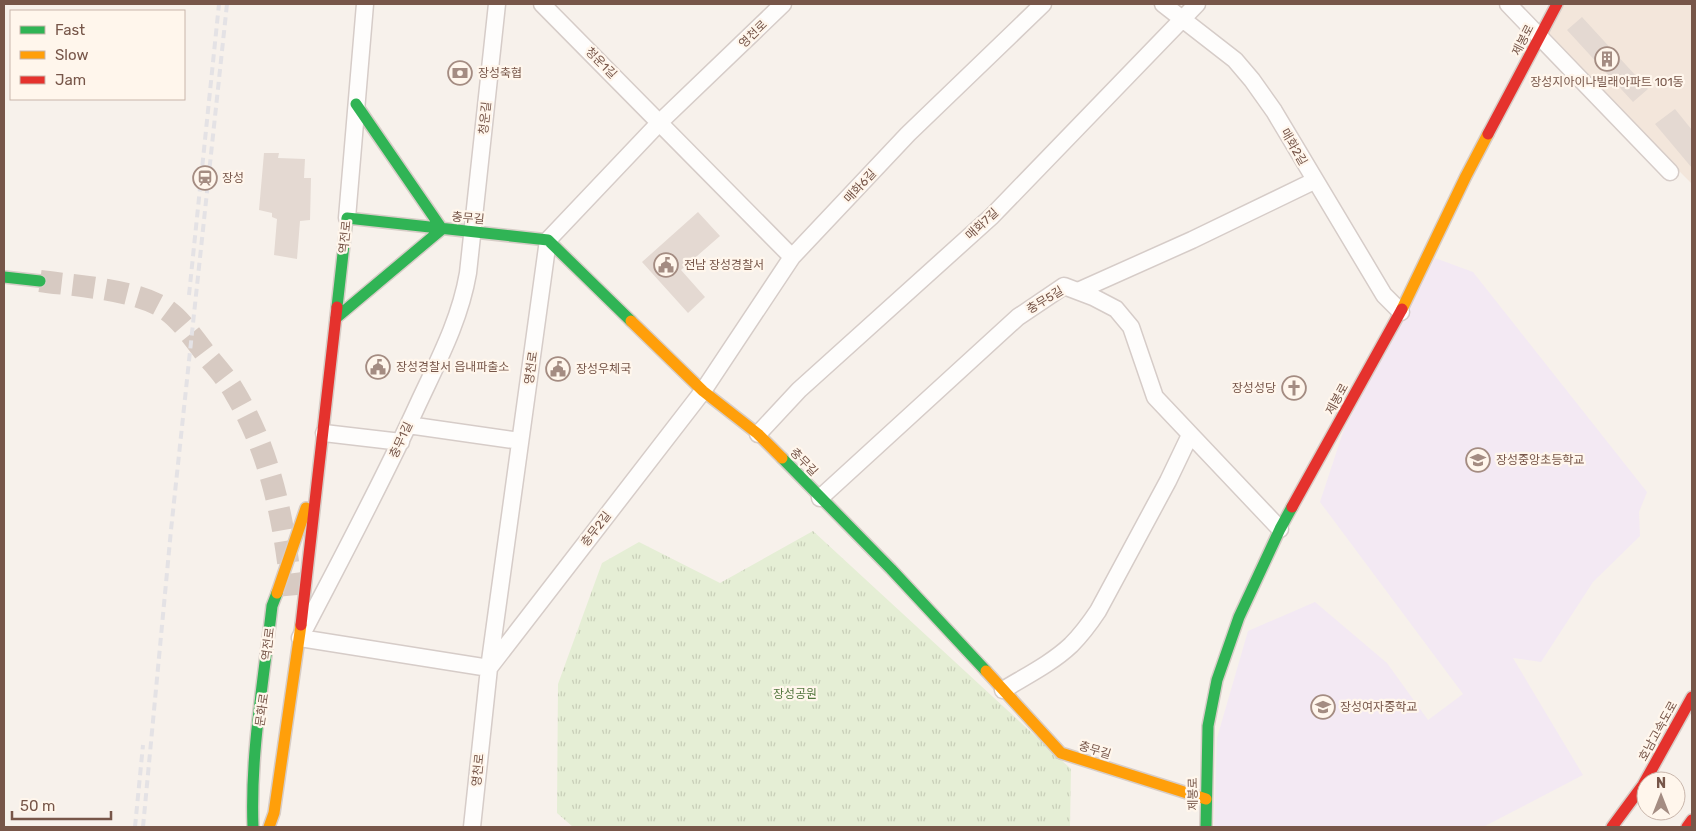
<svg xmlns="http://www.w3.org/2000/svg" width="1696" height="831" viewBox="0 0 1696 831" font-family="Rubik,'Noto Sans KR',sans-serif">
  <defs>
    <pattern id="grass-tufts" width="24" height="20" patternUnits="userSpaceOnUse" patternTransform="scale(1.25)"><rect width="24" height="20" fill="#e5eed5"/><path d="M3 7l-1-3M5 7V3M7 7l1-3M15 17l-1-3M17 17v-4M19 17l1-3" fill="none" stroke="#c8ceb8"/></pattern>
  </defs>
  <rect width="100%" height="100%" fill="#f7f1eb"/>
  <path fill="#f3e6db" d="M1564 4H1692V184L1545 35Z"/>
  <path fill="#f3e9f3" d="M1435 258 1473 272 1647 492 1639 512 1640 536 1593 582 1541 662 1513 658 1583 775 1483 827H1214L1217 738 1248 631 1315 602 1387 663 1428 720 1463 694 1320 502 1344 429Z"/>
  <path fill="url(#grass-tufts)" d="M813 531 1071 769 1070 827H573L557 813 558 684 602 563 639 542 720 583Z"/>
  <path fill="#e4d9d2" d="M1582 17 1648 89 1633 102 1567 30Z
    M1675 109 1692 130V168L1655 124Z
    M264 153H279L278 158 305 159 304 178H311L310 220 300 221 297 259 274 255 277 219 272 217V213L259 210Z
    M698 212 720 236 681 270 705 297 688 313 642 262Z"/>
  <g fill="none" stroke-linecap="round" stroke-linejoin="round">
    <path stroke="#d7cac2" stroke-width="22" stroke-dasharray="22 11" stroke-linecap="butt" d="M40 281C75 286 139 289 168 311 182 321 197 343 208 357 217 368 228 380 235 393 272 455 285 526 292 596"/>
    <g stroke="#d6ccc8" stroke-width="19">
      <path id="street" d="M497 4 468 273C460 320 438 361 418 404 382 483 340 561 300 638L489 668 703 391 792 257 908 134 1043 4
        M542 4 792 257
        M1163 4 1235 60 1252 80 1274 111 1384 295 1401 312
        M1508 4 1670 172
        M347 218 365 4
        M1078 291 1192 240 1314 181
        M408 425 520 441
        M324 433 401 442
        M758 434 799 390 992 216 1197 4
        M820 498 1018 317 1064 286 1093 297 1116 309 1131 327 1155 397 1280 529
        M1003 690C1026 676 1052 663 1071 645 1082 634 1090 623 1098 611L1168 481 1190 435
        M472 827 489 668 548 240 660 122 783 4"/>
    </g>
    <g stroke="#d7cdc7" stroke-width="14">
      <path id="fast" d="M4 277 40 281
        M337 307 347 218 548 240 631 321
        M336 318 442 229 356 104
        M782 458 891 569 986 671
        M253 827C250 754 264 678 272 606L277 593
        M1206 827 1208 726 1217 680 1239 617 1280 529 1292 507"/>
    </g>
    <g stroke="#d7cdc7" stroke-width="14">
      <path id="slow" d="M1402 309 1466 176 1488 134
        M631 321 703 391 758 434 782 458
        M277 593 306 508
        M986 671 1061 753 1206 799
        M269 827 274 813 301 625"/>
    </g>
    <g stroke="#d7cdc7" stroke-width="14">
      <path id="jam" d="M1488 134 1557 4
        M1292 507 1402 309
        M301 625 337 307
        M1612 827 1643 785 1692 697
        M1687 827 1692 820"/>
    </g>
    <use href="#street" stroke="#fefdfc" stroke-width="16"/>
    <use href="#fast" stroke="#30b455" stroke-width="11"/>
    <use href="#slow" stroke="#ff9f0a" stroke-width="11"/>
    <use href="#jam" stroke="#e5322d" stroke-width="11"/>
    <path stroke="#e4e2e5" stroke-width="4" stroke-dasharray="8 5" stroke-linecap="butt" d="M189 295 219 4
      M135 827 143 745
      M143 827 171 530 227 4"/>
  </g>
  <defs>
    <g id="building-ring" transform="scale(1.25)"><circle r="9.5" fill="#fff6ec" stroke="#a48c82" stroke-width="1.5"/><path d="M-4-6H4V6H1V3H-1V6H-4ZM-2.5-4.3h1.7v1.8h-1.7ZM.8-4.3h1.7v1.8H.8ZM-2.5-1h1.7V.8h-1.7ZM.8-1h1.7V.8H.8Z" fill="#a48c82"/></g>
    <g id="bank-ring" transform="scale(1.25)"><circle r="9.5" fill="#fff6ec" stroke="#a48c82" stroke-width="1.5"/><path d="M-6-4H6V4H-6ZM0-2.3a2.3 2.3 0 1 0 0 4.6a2.3 2.3 0 1 0 0-4.6Z" fill="#a48c82"/></g>
    <g id="station-ring" transform="scale(1.25)"><circle r="9.5" fill="#fff6ec" stroke="#a48c82" stroke-width="1.5"/><path d="M-3-6H3Q5-6 5-4V2Q5 4 3 4L4.5 6H3L1.5 4h-3L-3 6H-4.5L-3 4Q-5 4-5 2V-4Q-5-6-3-6ZM-3.5-4v3h7v-3ZM-3.5 1v1.5H-2V1ZM2 1v1.5H3.5V1Z" fill="#a48c82"/></g>
    <g id="civic-ring" transform="scale(1.25)"><circle r="9.5" fill="#fff6ec" stroke="#a48c82" stroke-width="1.5"/><path d="M-.6-6.5H3V-4.5H.6V-3L4-1V1h2V6H-6V1h2V-1L-.6-3ZM-1.2 2.5V6h2.4V2.5Z" fill="#a48c82"/></g>
    <g id="church-ring" transform="scale(1.25)"><circle r="9.5" fill="#fff6ec" stroke="#a48c82" stroke-width="1.5"/><path d="M-1.2-6h2.4v3.5h3.3v2.4h-3.3V6h-2.4V-.1h-3.3v-2.4h3.3Z" fill="#a48c82"/></g>
    <g id="school-ring" transform="scale(1.25)"><circle r="9.5" fill="#fff6ec" stroke="#a48c82" stroke-width="1.5"/><path d="M0-5L7-2L0 1L-7-2ZM-4 1L0 2.5L4 1V4Q0 6-4 4Z" fill="#a48c82"/></g>
  </defs>
  <g fill-rule="evenodd">
    <use href="#building-ring" x="1607" y="59"/>
    <use href="#bank-ring" x="460" y="73"/>
    <use href="#station-ring" x="205" y="178"/>
    <use href="#civic-ring" x="666" y="265"/>
    <use href="#civic-ring" x="378" y="367"/>
    <use href="#civic-ring" x="558" y="369"/>
    <use href="#church-ring" x="1294" y="388"/>
    <use href="#school-ring" x="1478" y="460"/>
    <use href="#school-ring" x="1323" y="707"/>
  </g>
  <g text-anchor="middle" stroke-width="4.5" stroke-linejoin="round" paint-order="stroke">
    <g font-size="12" fill="#775649" stroke="#fff6ec">
      <text transform="translate(753 34) rotate(-44)" y="4">영천로</text>
      <text transform="translate(1523 40) rotate(-63)" y="4">제봉로</text>
      <text transform="translate(601 63) rotate(45)" y="4">청운1길</text>
      <text transform="translate(485 118) rotate(-84)" y="4">청운길</text>
      <text transform="translate(1294 147) rotate(60)" y="4">매화2길</text>
      <text transform="translate(860 186) rotate(-47)" y="4">매화6길</text>
      <text transform="translate(468 218) rotate(5)" y="4">충무길</text>
      <text transform="translate(982 224) rotate(-43)" y="4">매화7길</text>
      <text transform="translate(345 237) rotate(-84)" y="4">역전로</text>
      <text transform="translate(1045 300) rotate(-31)" y="4">충무5길</text>
      <text transform="translate(531 368) rotate(-82)" y="4">영천로</text>
      <text transform="translate(1337 399) rotate(-61)" y="4">제봉로</text>
      <text transform="translate(401 440) rotate(-65)" y="4">충무1길</text>
      <text transform="translate(804 462) rotate(46)" y="4">충무길</text>
      <text transform="translate(596 529) rotate(-52)" y="4">충무2길</text>
      <text transform="translate(268 644) rotate(-83)" y="4">역전로</text>
      <text transform="translate(262 710) rotate(-82)" y="4">문화로</text>
      <text transform="translate(1658 731) rotate(-61)" y="4">호남고속도로</text>
      <text transform="translate(1095 750) rotate(17)" y="4">충무길</text>
      <text transform="translate(478 770) rotate(-84)" y="4">영천로</text>
      <text transform="translate(1193 794) rotate(-91)" y="4">제봉로</text>
    </g>
    <g font-size="12" fill="#775649" stroke="#fff6ec" text-anchor="start">
      <text x="478" y="77">장성축협</text>
      <text x="1607" y="86" text-anchor="middle">장성지아이나빌래아파트 101동</text>
      <text x="222" y="182">장성</text>
      <text x="684" y="269">전남 장성경찰서</text>
      <text x="396" y="371">장성경찰서 읍내파출소</text>
      <text x="576" y="373">장성우체국</text>
      <text x="1276" y="392" text-anchor="end">장성성당</text>
      <text x="1496" y="464">장성중앙초등학교</text>
      <text x="1340" y="711">장성여자중학교</text>
    </g>
    <g font-size="12" fill="#53773e" stroke="#fff6ec">
      <text x="795" y="698">장성공원</text>
    </g>
  </g>
  <rect width="1696" height="831" fill="none" stroke="#775649" stroke-width="10"/>
  <rect x="10" y="10" width="175" height="90" fill="#fff6ec" stroke="#c9b6ab"/>
  <rect x="20" y="26" width="25" height="8" fill="#30b455" stroke="#c9b6ab"/>
  <text x="55" y="35" font-size="15" fill="#775649">Fast</text>
  <rect x="20" y="51" width="25" height="8" fill="#ff9f0a" stroke="#c9b6ab"/>
  <text x="55" y="60" font-size="15" fill="#775649">Slow</text>
  <rect x="20" y="76" width="25" height="8" fill="#e5322d" stroke="#c9b6ab"/>
  <text x="55" y="85" font-size="15" fill="#775649">Jam</text>
  <g transform="translate(1661 796)"><circle r="24" fill="#fff6ec" stroke="#c9b6ab"/>
  <path d="M0-4L9 19L0 12L-9 19Z" fill="#a48c82"/>
  <text y="-8" font-size="14" font-weight="bold" text-anchor="middle" fill="#775649">N</text>
  </g>
  <path d="M12 811v8h99v-8" fill="none" stroke="#775649" stroke-width="2.5"/>
  <text x="20" y="811" font-size="15" fill="#775649" stroke="#fff6ec" stroke-width="4" paint-order="stroke">50 m</text>
</svg>
